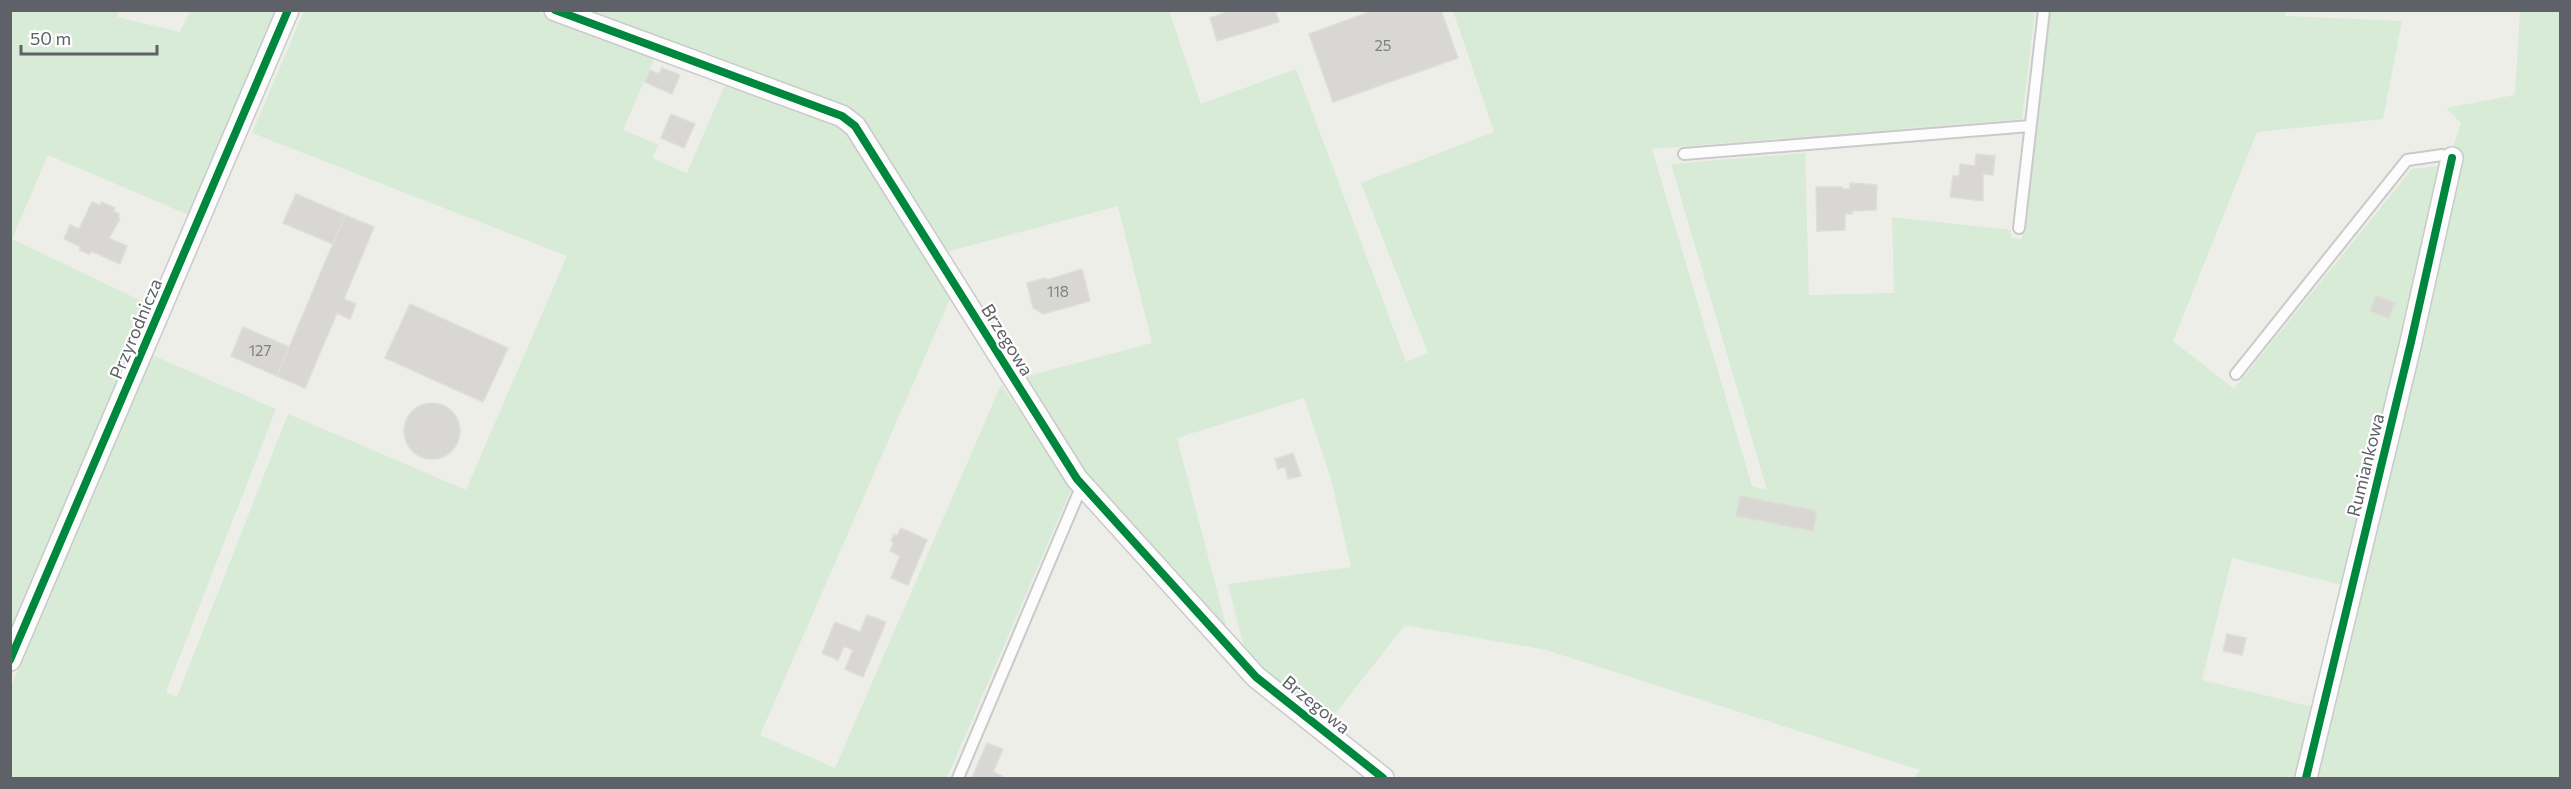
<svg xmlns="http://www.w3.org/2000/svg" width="2571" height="789" viewBox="0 0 2571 789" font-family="Commissioner,sans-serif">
  <rect width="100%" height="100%" fill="#eeeee9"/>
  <path fill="#d7ebd6" d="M2286 10 2285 16 2402 21 2383 119 2257 132 2173 341 2234 389 2412 169 2447 165 2347 586 2232 558 2202 680 2317 708 2300 778H1914L1920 770 1546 650 1405 625 1331 719 1255 667 1246 656 1228 584 1351 567 1331 479 1304 398 1177 438 1230 640 1068 452 1020 378 1152 343 1118 206 942 253 848 106 588 11H1169L1201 104 1296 69 1406 362 1428 353 1361 183 1494 132 1453 11H2035L2022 119 1652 149 1752 486 1767 490 1671 164 1805 153 1809 295 1894 293 1892 217 2011 230V238L2022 239 2049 11Z
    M11 11H119L117 17 180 32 190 11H278L191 216 48 155 12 239 152 306 11 632Z
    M304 11H535L656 54 623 130 659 145 652 158 687 173 727 80 840 122 950 299 760 735 835 768 1001 385 1073 485 947 778H11V687L150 354 276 409 166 692 177 697 288 414 466 490 567 256 252 133Z
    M2520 11H2560V778H2310L2459 164 2453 147 2461 123 2446 108 2515 95Z"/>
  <path fill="#d8d7d4" stroke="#deddd8" stroke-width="1.5" d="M1232 10H1275L1279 22 1217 41 1210 18Z
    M1375 10H1441L1458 58 1333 102 1309 34Z
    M662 68 680 75 672 94 645 82 650 70 659 74Z
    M671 114 695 124 684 148 661 138Z
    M1976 154 1995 156 1993 175 1983 174V201L1950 197 1953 176H1959L1960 164 1975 166Z
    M1850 183 1877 185 1876 210 1852 211V214H1845V230L1817 231 1816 187H1842V189H1850Z
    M296 194 345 215 333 244 283 223Z
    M92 202 100 205 102 202 115 208 113 211 119 214 118 217 120 219 109 238 127 246 120 264 91 251 89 254 79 250 81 247 64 239 70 225 79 229Z
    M345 215 374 227 344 299 356 304 350 319 337 313 305 388 277 376Z
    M1082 269 1090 301 1043 314 1033 308 1027 283 1046 278 1047 280Z
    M2376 296 2395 303 2389 318 2370 311Z
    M410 304 508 348 483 402 385 358Z
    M243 327 289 347 277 376 231 356Z
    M404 431a28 28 0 1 1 56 0a28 28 0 1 1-56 0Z
    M1293 453 1301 476 1288 479 1285 467 1278 469 1275 459Z
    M1740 496 1817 511 1813 531 1736 516Z
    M901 528 927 540 908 585 891 578 900 556 890 551 894 543 891 541 894 534 897 536Z
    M867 615 886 622 863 677 845 669 853 650 844 646 838 660 822 653 835 622 860 632Z
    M2227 634 2246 638 2242 655 2223 651Z
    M987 743 1003 749 993 772 1002 776 1001 778H972Z"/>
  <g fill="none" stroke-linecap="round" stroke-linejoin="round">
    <g stroke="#cacaca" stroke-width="14">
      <path id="service" d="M1684 154 2030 126
        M2019 228 2044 10
        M2236 374 2407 160 2442 155 2452 158
        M958 778 1082 485"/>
    </g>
    <g stroke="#cacaca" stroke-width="24">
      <path id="minor" d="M555 10 842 116 855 126 1077 479 1256 677 1383 778
        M10 660 288 10
        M2306 778 2411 342 2452 158"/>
    </g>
    <use href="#service" stroke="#fcfcfc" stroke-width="10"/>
    <use href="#minor" stroke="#fcfcfc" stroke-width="21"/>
    <g stroke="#fff" stroke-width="11">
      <path id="cycleway" d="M555 10 842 116 855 126 1077 479 1256 677 1383 778
        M10 660 288 10
        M2306 778 2411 342 2452 158"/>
    </g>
    <use href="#cycleway" stroke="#00873e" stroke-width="8"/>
  </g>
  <g text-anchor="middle" stroke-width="4.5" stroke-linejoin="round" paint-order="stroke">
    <g font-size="15" fill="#7d7f83">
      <text x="1383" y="51">25</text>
      <text x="1058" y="297">118</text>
      <text x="260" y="356">127</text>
    </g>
    <g font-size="18" fill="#5e6167" stroke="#fff">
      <text transform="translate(136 329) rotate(-67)" y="6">Przyrodnicza</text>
      <text transform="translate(1007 340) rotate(58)" y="6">Brzegowa</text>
      <text transform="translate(2366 465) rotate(-76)" y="6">Rumiankowa</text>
      <text transform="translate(1316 705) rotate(39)" y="6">Brzegowa</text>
    </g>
  </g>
  <rect width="2571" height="789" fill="none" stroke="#5e6167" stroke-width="24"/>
  <path d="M21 45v9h136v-9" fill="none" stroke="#5e6167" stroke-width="3"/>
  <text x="30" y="45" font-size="18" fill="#5e6167" stroke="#ffffff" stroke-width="4.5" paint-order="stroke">50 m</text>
</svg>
